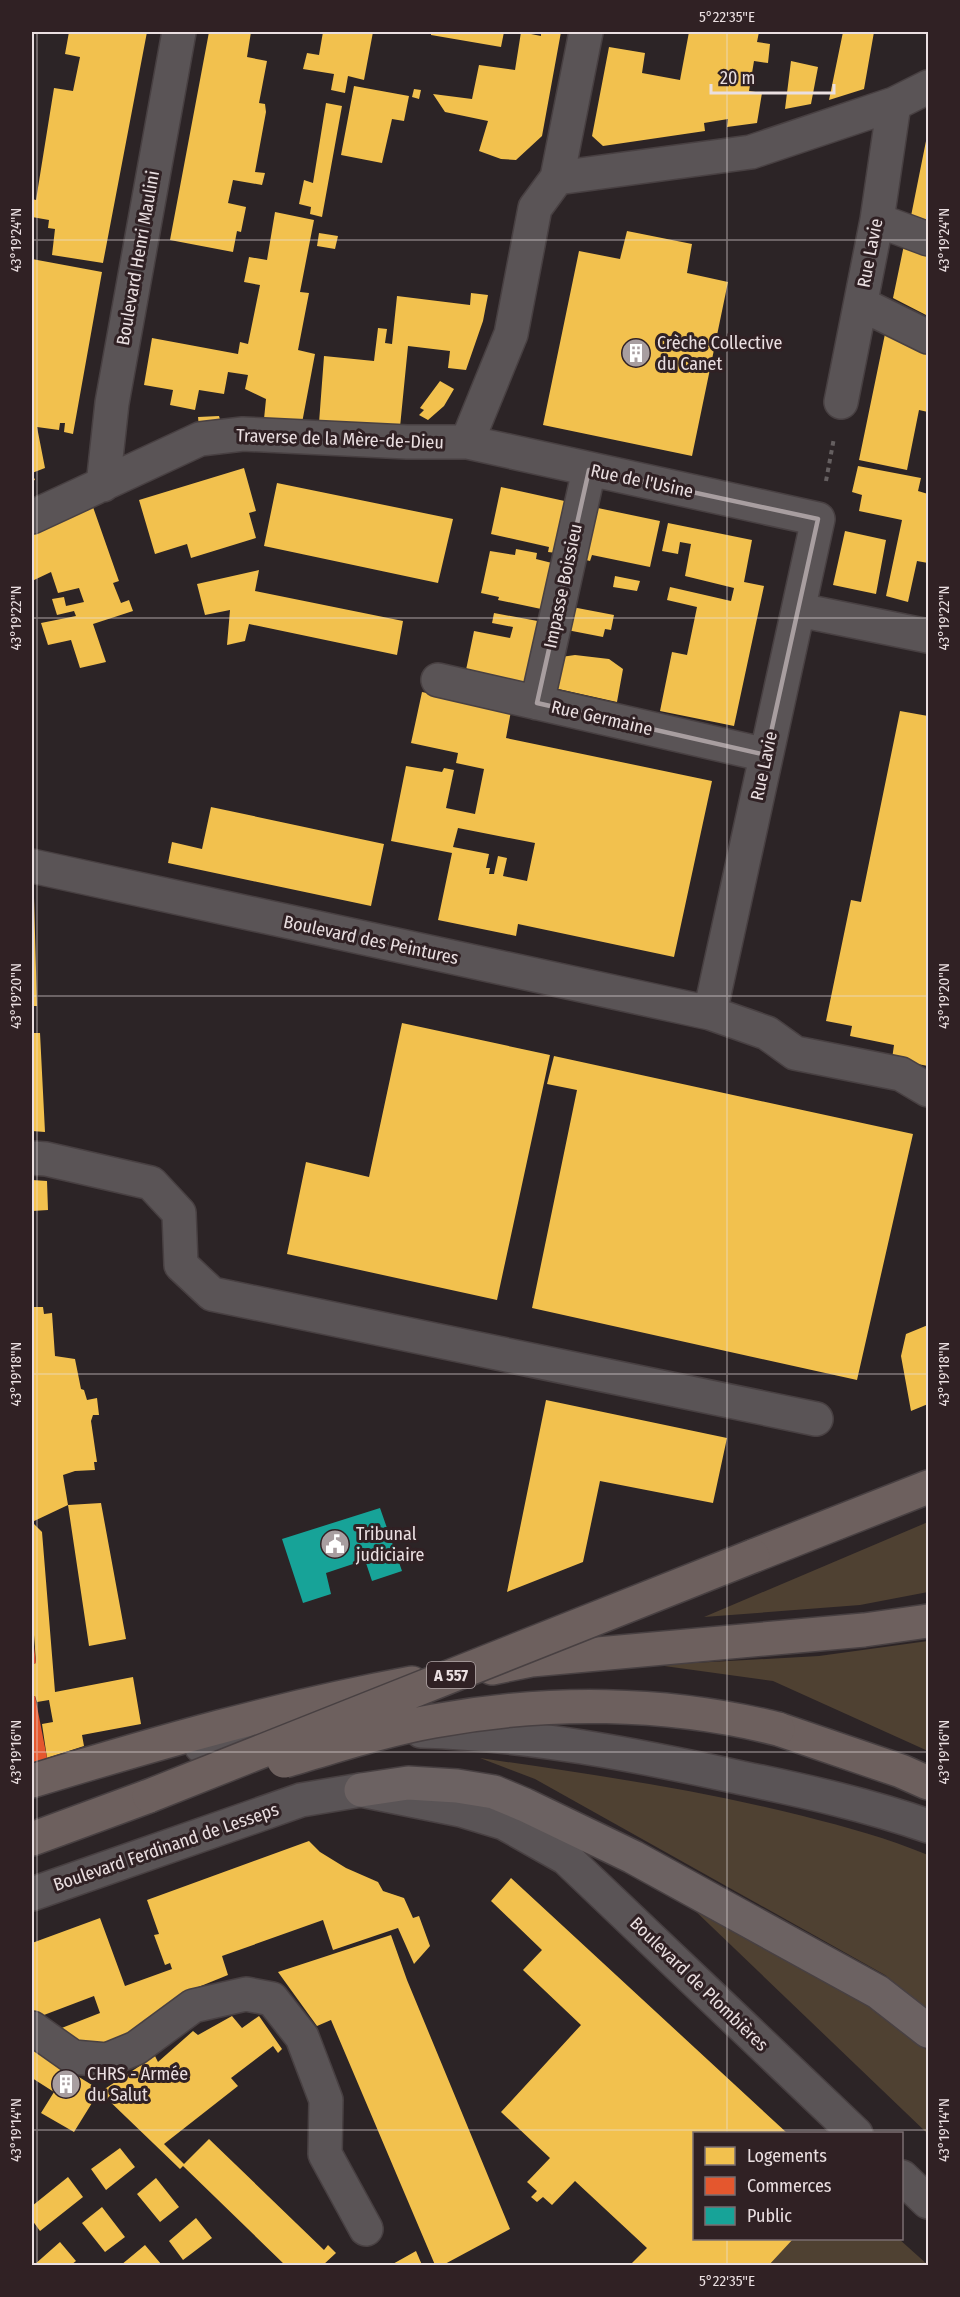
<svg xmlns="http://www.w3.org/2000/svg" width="960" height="2297" viewBox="0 0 960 2297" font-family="'Fira Sans Condensed',sans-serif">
  <rect width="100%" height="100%" fill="#2c2426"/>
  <path fill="#4f4132" d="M928 1522V1592L860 1605 704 1617Z
    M928 1641V1751L773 1681 657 1665 819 1656Z
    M480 1758C589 1774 696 1789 803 1816 846 1827 887 1838 928 1855V2010L885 1975 535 1779Z
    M688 1904 704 1907 888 2018 928 2051V2134Z
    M794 2238 899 2239 928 2265H769Z"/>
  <path fill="#f2c14e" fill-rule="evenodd" d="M69 32H147L103 263 52 255 55 229 48 228 49 220 32 217V199L36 200 54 88 73 91 80 57 65 54Z
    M209 32H251L247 57 267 61 259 103 265 104 266 112 255 172 265 173 262 185 233 180 228 203 246 207 241 232 237 231 233 252 170 240Z
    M323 32H373L364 80 348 76 345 93 331 90 334 74 303 69 307 53 319 55Z
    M431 32H504L501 47 431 35Z
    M521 32 541 36V32H561L542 136 516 160 501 159 479 151 488 121 445 112 433 94 472 99 479 65 515 70Z
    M689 32H759L757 42 770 44 768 63 754 61 749 91 762 93 757 123 727 127 728 119 704 123 705 131 603 146 592 136 609 47 645 53 642 73 680 80Z
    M843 32H874L864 89 829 100Z
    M791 61 818 67 811 104 785 109Z
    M354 86 409 96 404 121 392 119 382 163 341 155Z
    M414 89 421 90 419 99 412 97Z
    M326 103 342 106 322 217 310 214 311 207 299 204 304 180 313 183Z
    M927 136H928V222L911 216Z
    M275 212 314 220 300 292 309 293 298 350 315 354 302 423 264 419 266 399 245 389 248 375 228 372 224 394 199 390 195 410 170 405 173 390 144 385 152 338 238 354 240 342 248 344 260 285 244 282 249 257 267 260Z
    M627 231 692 244 687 273 728 282 692 456 543 425 579 251 620 259Z
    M319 233 338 236 335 249 317 246Z
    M904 245 928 254V316L893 298Z
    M32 259 102 272 73 434 64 432 65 423H60L59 430 37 427 45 468 32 473 35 480 32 481Z
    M471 293 488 295 483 321 466 370 448 368 450 351 408 346 400 427 319 423 324 356 374 361 378 328 387 329 385 343 392 344 397 296 470 305Z
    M886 329 928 350V412L919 410 907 470 859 460Z
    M440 381 454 389 444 406 428 420 419 415 424 410 420 408Z
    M219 416 221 423 199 427 198 417Z
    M858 466 921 478 918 491 928 494V563L917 561 908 602 886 596 902 520 859 511 862 495 852 492Z
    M244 468 256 511 249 513 256 538 191 558 187 544 155 554 139 500Z
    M277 483 453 519 438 583 264 546Z
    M501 487 569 502 557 553 548 552 549 547 491 534Z
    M93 507 119 581 113 583 121 603 129 600 133 611 93 624 106 662 80 668 71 640 48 645 41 623 76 616 74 611 57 615 52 599 64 597 66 606 84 602 79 588 58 593 51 572 32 581V535Z
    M593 507 660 521 650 567 592 555 590 561 582 559Z
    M668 523 752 540 744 582 764 586 734 726 660 711 672 652 687 655 697 607 667 600 670 587 731 601 734 588 685 576 691 544 680 542 678 554 662 551Z
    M845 531 886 540 876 594 833 585Z
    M516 549 537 553 536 559 556 564 546 610 498 600 499 597 481 593 490 551 515 555Z
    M259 570 255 591 403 621 397 655 249 624 245 641 227 645 230 610 205 615 197 584Z
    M615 576 640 581 637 591 613 587Z
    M572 607 614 615 611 630 605 629 603 637 567 630Z
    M494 613 543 622 530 684 466 670 474 631 510 638 513 627 492 623Z
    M575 655 609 659 623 669 617 702 554 688 561 657Z
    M422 692 511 711 506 738 712 781 674 957 518 924 516 936 438 920 452 853 391 841 406 766 442 772 444 768 454 770 446 808 475 814 484 769 456 763 458 753 411 743ZM458 828 535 843 527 881 503 876 507 858 498 856 494 874H489L490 868H486L489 854 453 847Z
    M900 711 928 716V1066L892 1059 894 1045 850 1036 852 1026 826 1021 851 900 861 902Z
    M211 807 384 844 371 906 168 863 172 842 202 849Z
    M32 898H34L37 1006H32Z
    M402 1023 550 1055 497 1300 287 1254 306 1162 369 1177Z
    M32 1033H40L45 1132 32 1131Z
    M554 1056 913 1134 857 1380 532 1308 577 1090 547 1084Z
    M32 1180 47 1181 48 1210 32 1211Z
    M32 1307H43L44 1314 52 1313 55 1356 75 1359 81 1389 84 1390 87 1400 97 1398 99 1415H93L91 1421 97 1462H94L95 1470 75 1471 63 1475 68 1505 32 1522 42 1532 55 1692 133 1677 141 1724 82 1735 84 1746 47 1758 42 1724 53 1722 49 1700 37 1702 35 1696 32 1697V1664L36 1663 32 1607Z
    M928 1325V1404L911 1411 901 1356 906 1334Z
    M546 1400 727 1438 713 1503 600 1481 583 1562 507 1592Z
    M101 1503 126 1639 89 1646 68 1505Z
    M309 1841 320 1852 346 1868 378 1882 383 1891 404 1898 413 1918 419 1916 430 1946 414 1964 398 1928 333 1950 323 1920 222 1956 228 1975 181 1994 142 2031 111 2045 88 2043 66 2037 54 2031 100 2013 94 1996 36 2018 32 2015V1943L100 1918 125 1986 172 1969 170 1963 165 1965 154 1935 159 1934 147 1900Z
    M511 1878 787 2133H694V2238H794L769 2265H630L647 2248 575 2181 552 2205 543 2197 537 2202 531 2197 537 2191 527 2182 550 2158 501 2112 581 2025 523 1970 542 1950 491 1901Z
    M391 1935 407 1980 510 2229 443 2265H435L331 2020 317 2026 278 1972Z
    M232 2016 242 2028 259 2016 282 2049 278 2053 273 2046 231 2078 238 2086 164 2144 184 2164 209 2139 324 2250 328 2245 336 2253 323 2265H285L183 2166 180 2169 100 2092 155 2056 158 2062 193 2031 198 2035Z
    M32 2048 100 2090 74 2132 41 2113 54 2092 32 2078Z
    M120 2148 135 2167 106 2190 91 2169Z
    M68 2177 83 2197 40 2231 32 2220V2206Z
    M156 2178 179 2207 160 2222 137 2194Z
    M102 2207 125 2237 105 2252 82 2223Z
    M196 2218 212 2238 183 2260 169 2241Z
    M60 2242 76 2261 71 2265H34Z
    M145 2245 161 2264 121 2265Z
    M416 2251 422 2265H391Z"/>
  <path fill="#e4572e" d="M32 1629 36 1663 32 1664Z
    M35 1696 47 1758 32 1764V1697Z"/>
  <path fill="#17a398" d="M380 1508 402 1571 372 1581 365 1560 326 1573 331 1594 303 1603 282 1539Z"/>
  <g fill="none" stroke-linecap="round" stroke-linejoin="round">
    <g stroke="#484042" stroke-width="36">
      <path id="minor" d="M557 178 586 32
        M877 220 928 239
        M861 304 928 337
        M841 402 877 220 894 104
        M467 442 818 519 710 1013
        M103 485 112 403 179 32
        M32 517 200 439 243 434 407 442H467L511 334 535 208 557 178 751 152 894 104 928 87
        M799 610 928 636
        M438 680 766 755
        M537 703 589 470
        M32 866 710 1013 767 1033 795 1053 901 1074 928 1090
        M32 1158 46 1159 151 1183 179 1213 181 1265 212 1294 816 1419
        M421 1731C529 1734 637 1755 742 1778 805 1791 868 1805 928 1826
        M201 1746 233 1739 298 1734
        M32 1894 301 1800 361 1790 461 1810 504 1823 566 1858 856 2134
        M32 2028 73 2057 107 2060 136 2048 193 2006 246 1994 272 1999 302 2037 326 2100 325 2154 366 2229
        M902 2177 928 2202"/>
    </g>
    <g stroke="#484042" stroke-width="36">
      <path id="major" d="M361 1790 408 1783 457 1786 494 1792 525 1805 633 1857 878 1992 928 2031"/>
    </g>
    <g stroke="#484042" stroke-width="36">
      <path id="highway" d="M753 1556 928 1487
        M492 1668 531 1660 864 1630 928 1621
        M778 1729 901 1771 928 1783
        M32 1781C157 1743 282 1707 412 1683
        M32 1839 149 1796"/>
    </g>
    <path stroke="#655f60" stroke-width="4" stroke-dasharray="4.5 4.5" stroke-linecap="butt" d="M826 481 834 438"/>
    <use href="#minor" stroke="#5a5456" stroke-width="33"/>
    <use href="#major" stroke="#6c6262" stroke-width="33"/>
    <use href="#highway" stroke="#6d605e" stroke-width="33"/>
    <g stroke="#484042" stroke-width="36" stroke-linecap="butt">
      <path id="highway-bridge" d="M284 1761C334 1747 383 1730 434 1721 547 1700 666 1701 778 1729
        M149 1796 753 1556"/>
    </g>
    <use href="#highway-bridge" stroke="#6d605e" stroke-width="33"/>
  </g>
  <path fill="none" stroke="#a89ea0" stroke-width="4.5" stroke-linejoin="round" d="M589 470 818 519 766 755 537 703Z"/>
  <path fill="none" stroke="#eadfe1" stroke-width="1.5" stroke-opacity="0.45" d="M37 32V2266M727 32V2134M32 240H928M32 618H928M32 996H928M32 1374H928M32 1752H928M32 2130H928M727 2238V2266"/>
  <defs>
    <g id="building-disc" transform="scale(1.5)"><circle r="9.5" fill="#a89ea0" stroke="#302124"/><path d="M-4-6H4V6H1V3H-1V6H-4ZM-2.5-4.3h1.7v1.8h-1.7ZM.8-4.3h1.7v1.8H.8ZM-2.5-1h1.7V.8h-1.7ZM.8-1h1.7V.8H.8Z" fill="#fff"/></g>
    <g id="civic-disc" transform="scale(1.5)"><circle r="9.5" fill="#a89ea0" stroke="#302124"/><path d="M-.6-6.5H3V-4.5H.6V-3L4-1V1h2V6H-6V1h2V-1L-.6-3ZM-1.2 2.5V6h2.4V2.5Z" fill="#fff"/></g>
  </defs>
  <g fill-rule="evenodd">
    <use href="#building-disc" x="636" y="353"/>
    <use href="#civic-disc" x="335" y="1544"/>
    <use href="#building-disc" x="66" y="2084"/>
  </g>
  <g text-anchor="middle" stroke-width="6" stroke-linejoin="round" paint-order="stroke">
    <rect fill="#302124" stroke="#b2a6a8" stroke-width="1.5" x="427" y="1662" width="48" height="26" rx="4.5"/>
    <g font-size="16" font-weight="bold" fill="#eadfe1">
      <text x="451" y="1681">A 557</text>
    </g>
    <g font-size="18" fill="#eadfe1" stroke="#302124">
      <text transform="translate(870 253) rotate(-79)" y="6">Rue Lavie</text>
      <text transform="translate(138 258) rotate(-80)" y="6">Boulevard Henri Maulini</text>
      <text transform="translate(340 439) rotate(2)" y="6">Traverse de la Mère-de-Dieu</text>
      <text transform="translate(642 481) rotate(12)" y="6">Rue de l'Usine</text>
      <text transform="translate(563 586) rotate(-78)" y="6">Impasse Boissieu</text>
      <text transform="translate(602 718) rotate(13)" y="6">Rue Germaine</text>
      <text transform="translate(764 766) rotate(-78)" y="6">Rue Lavie</text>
      <text transform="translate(371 940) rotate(12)" y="6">Boulevard des Peintures</text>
      <text transform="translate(166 1847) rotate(-19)" y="6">Boulevard Ferdinand de Lesseps</text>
      <text transform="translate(699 1984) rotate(44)" y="6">Boulevard de Plombières</text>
    </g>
    <g font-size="18" fill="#eadfe1" stroke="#302124" text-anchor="start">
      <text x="657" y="349">Crèche Collective<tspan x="657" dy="21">du Canet</tspan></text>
      <text x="356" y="1540">Tribunal<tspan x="356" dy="21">judiciaire</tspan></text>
      <text x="87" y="2080">CHRS - Armée<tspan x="87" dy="21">du Salut</tspan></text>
    </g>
  </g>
  <rect width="960" height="2297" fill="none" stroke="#302124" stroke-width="66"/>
  <rect x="693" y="2132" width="210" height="108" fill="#302124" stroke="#7a6d70" stroke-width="1.5"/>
  <rect x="705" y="2147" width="30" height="18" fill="#f2c14e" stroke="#7a6d70" stroke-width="1.5"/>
  <text x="747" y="2162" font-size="18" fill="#eadfe1">Logements</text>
  <rect x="705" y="2177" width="30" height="18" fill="#e4572e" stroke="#7a6d70" stroke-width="1.5"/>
  <text x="747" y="2192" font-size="18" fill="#eadfe1">Commerces</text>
  <rect x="705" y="2207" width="30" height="18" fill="#17a398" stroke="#7a6d70" stroke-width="1.5"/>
  <text x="747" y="2222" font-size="18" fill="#eadfe1">Public</text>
  <path d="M711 84v9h123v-9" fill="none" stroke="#eadfe1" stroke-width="3"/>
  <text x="720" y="84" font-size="18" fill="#eadfe1" stroke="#302124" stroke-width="4.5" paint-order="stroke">20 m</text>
  <rect x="33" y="33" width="894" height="2231" fill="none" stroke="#eadfe1" stroke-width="2"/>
  <g font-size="15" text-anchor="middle" fill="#eadfe1">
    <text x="727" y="22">5°22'35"E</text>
    <text transform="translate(16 240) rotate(-90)" y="5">43°19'24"N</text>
    <text transform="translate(944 240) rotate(-90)" y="5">43°19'24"N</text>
    <text transform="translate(16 618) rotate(-90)" y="5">43°19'22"N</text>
    <text transform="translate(944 618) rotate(-90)" y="5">43°19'22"N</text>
    <text transform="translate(16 996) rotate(-90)" y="5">43°19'20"N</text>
    <text transform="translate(944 996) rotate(-90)" y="5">43°19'20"N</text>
    <text transform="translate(16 1374) rotate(-90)" y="5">43°19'18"N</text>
    <text transform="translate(944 1374) rotate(-90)" y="5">43°19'18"N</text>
    <text transform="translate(16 1752) rotate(-90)" y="5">43°19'16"N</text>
    <text transform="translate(944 1752) rotate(-90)" y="5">43°19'16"N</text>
    <text transform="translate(16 2130) rotate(-90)" y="5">43°19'14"N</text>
    <text transform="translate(944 2130) rotate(-90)" y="5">43°19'14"N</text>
    <text x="727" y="2286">5°22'35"E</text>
  </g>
</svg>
